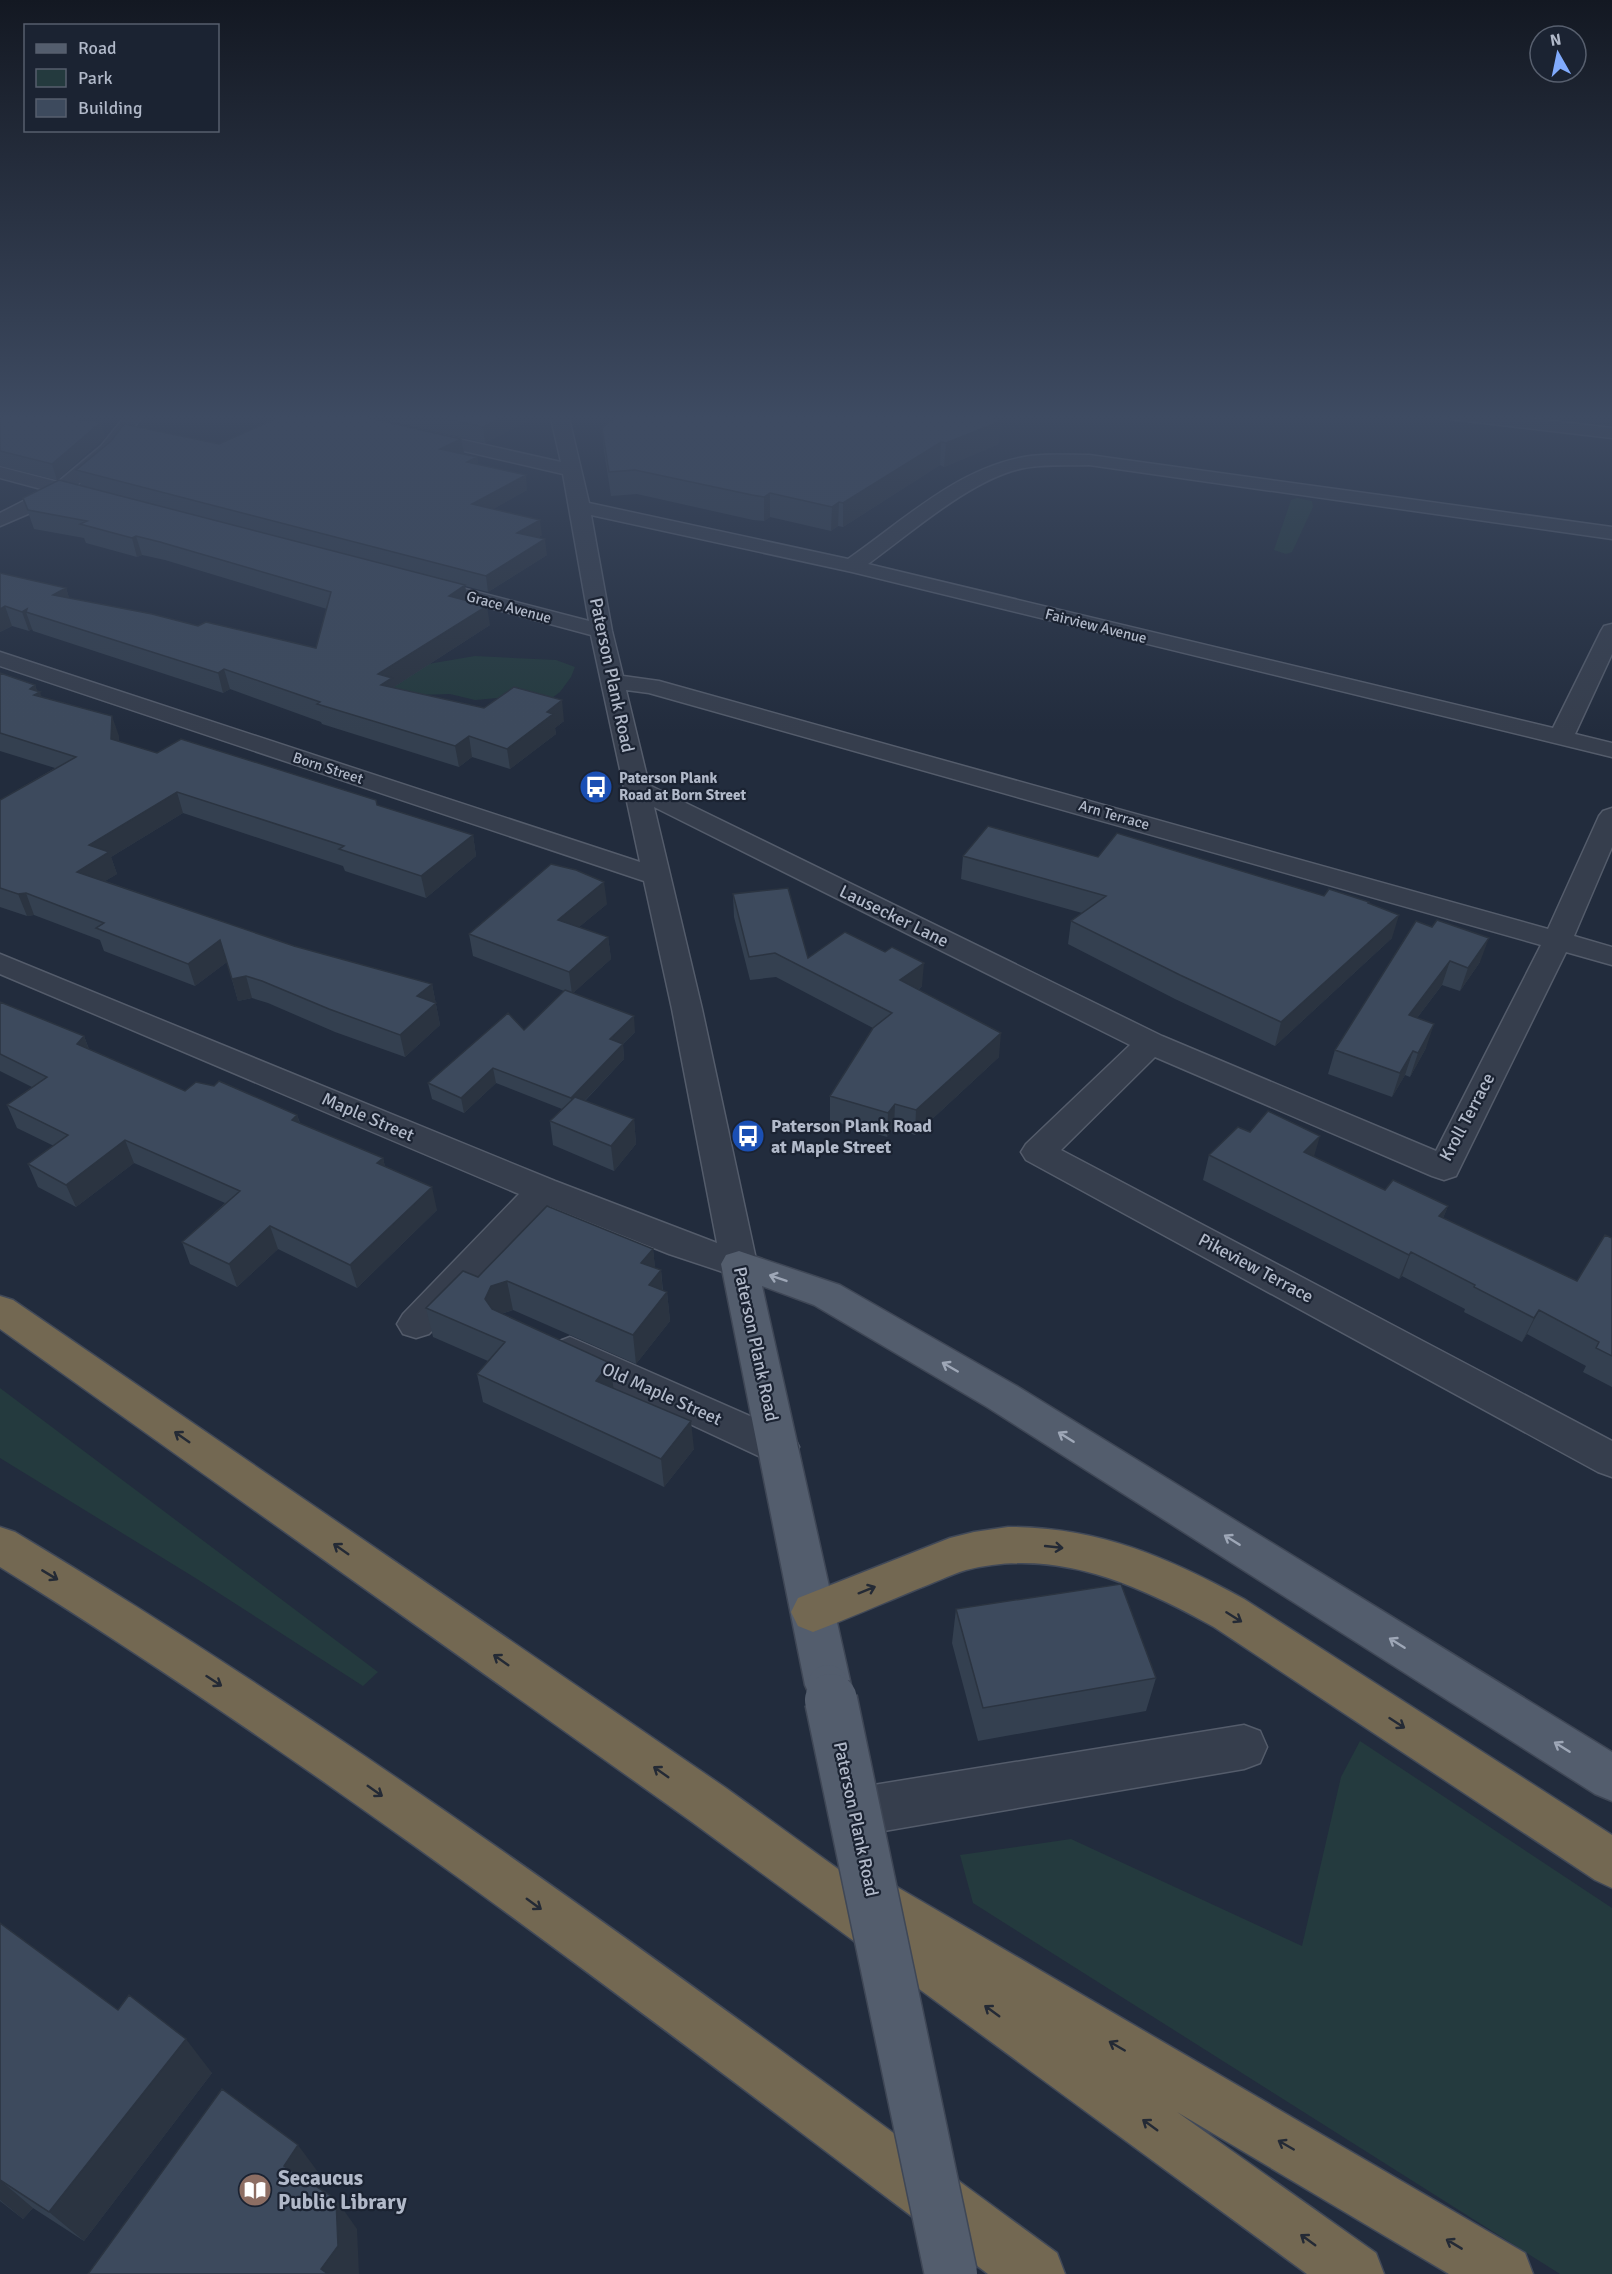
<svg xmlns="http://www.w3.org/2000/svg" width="1612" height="2274" viewBox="0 0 1612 2274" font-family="Signika,sans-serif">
  <rect width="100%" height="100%" fill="#222c3d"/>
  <path fill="#243a3e" d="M1297 498 1312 501 1313 507 1292 552 1286 554 1274 550 1275 547 1291 500Z
    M475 656 556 660 575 667 571 677 560 692 552 698 521 700 497 698 475 700 450 694 416 695 386 690 416 666Z
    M0 1388 378 1672 363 1686 197 1579 0 1458Z
    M1360 1741 1612 1908V2274H1560L973 1903 960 1855 1071 1839 1302 1946 1341 1777Z"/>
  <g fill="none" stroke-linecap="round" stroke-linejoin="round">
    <g stroke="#545c6b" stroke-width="3">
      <path id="minor" d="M127 414H144L114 454 76 486 98 492 100 496 98 500 91 502 64 495 28 514 0 526V513L45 490 0 478V467L58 482 101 446Z
        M550 414H568L589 503 848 559C901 522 955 471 1019 458 1042 453 1066 455 1089 455L1612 527V539L1089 465C1068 466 1045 464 1024 468 972 478 911 533 868 564L1553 728 1601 631 1604 626 1612 624V654L1575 734 1612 743V757L852 572 591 515 612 631 623 676 659 681 1548 929 1599 816 1603 811 1612 808V847L1574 936 1612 947V965L1566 952 1456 1176 1444 1180 1432 1176 1155 1057 1061 1150 1612 1441V1477L1598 1472 1026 1160 1021 1152 1026 1144 1130 1045 654 807 702 1009 757 1264 752 1273 739 1277 726 1273 669 1254 549 1206 429 1334 416 1338 403 1334 397 1324 403 1314 519 1194 0 974V954L555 1181 717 1243 672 1009 644 881 0 666V652L640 862 591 635 416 588 413 584 416 580 423 578 589 621 563 474 412 439 409 435 412 431 418 430 561 462ZM626 690 649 693 1541 945 1436 1151 1162 1036 649 785Z
        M1441 414H1493L1612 428V438L1450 419 1444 418Z
        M570 1337 793 1435 799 1447 793 1459 779 1463 765 1459 557 1362 551 1352 557 1342Z
        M1244 1725 1260 1731 1267 1747 1260 1763 1244 1769 855 1836 838 1829 831 1812 838 1795 855 1788Z"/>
    </g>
    <g stroke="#3f4756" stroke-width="3">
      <path id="major" d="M739 1251 840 1285 1015 1385 1612 1752V1801L1595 1794 987 1407 814 1305 762 1286 851 1685 844 1700 828 1706 812 1700 805 1685 721 1264 726 1255Z"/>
    </g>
    <g stroke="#414958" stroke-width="3">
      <path id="highway" d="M0 1296 13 1300 726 1788 863 1887 879 1880 897 1887 1525 2253 1533 2274H1449L1177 2112 1376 2253 1384 2274H1307L692 1822 0 1329Z
        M0 1527 15 1532C377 1749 716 2003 1057 2253L1065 2274H988C665 2030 344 1781 0 1567Z
        M1008 1527C1098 1527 1167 1557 1244 1599L1612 1835V1888L1595 1880 1214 1627C1137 1584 1055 1547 966 1570 949 1575 932 1584 915 1590 881 1604 847 1619 813 1632L798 1626 791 1612 798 1598 950 1538 974 1532Z"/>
    </g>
    <use href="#minor" fill="#363e4d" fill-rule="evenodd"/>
    <use href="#major" fill="#535d6d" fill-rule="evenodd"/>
    <use href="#highway" fill="#736852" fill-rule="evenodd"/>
    <g stroke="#3f4756" stroke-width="44" stroke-linecap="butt">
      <path id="major-bridge-far1" d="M828 1685 832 1702"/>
    </g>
    <g stroke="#3f4756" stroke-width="55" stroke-linecap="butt">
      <path id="major-bridge" d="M831 1700 951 2274"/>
    </g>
    <use href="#major-bridge-far1" stroke="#535d6d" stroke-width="40"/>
    <use href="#major-bridge" stroke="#535d6d" stroke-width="52"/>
  </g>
  <path fill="#344050" d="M0 414H84L86 421 105 437 57 480 0 466Z
    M358 414H527L528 421 485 443Z
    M602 428 999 444 944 467 940 465 843 527 838 526 831 531 770 517 764 521 753 520 637 494 611 496 604 451Z
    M461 439 464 453 463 454 477 457 478 464 527 490 493 509 542 535 537 538 547 555 488 592 465 586 467 601 490 625 394 687V688L484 708 564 721 555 728 556 734 510 769 472 757 459 767 322 724 321 722 230 689 223 693 33 631 32 629 29 631 12 626 0 632V573L66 588 69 598 198 626 316 648 327 609 165 560 142 555 137 557 86 543 84 538 34 529 23 498 81 485 76 470 219 444Z
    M0 673 35 685 37 691 42 697 119 736V742L157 753 377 805 473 835 476 856 426 898 345 871 343 866 183 813 111 857 117 874 105 881 294 946 432 984 440 1025 405 1057 335 1032 268 1003 252 998 238 1001 227 962 195 986 104 951 100 940 34 915 27 916 0 907V800L55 768 0 751Z
    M963 856 1098 857 1368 903 1392 938 1275 1046 1175 999 1068 944 1071 921 1082 913 961 879Z
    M733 894 808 958 922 986 918 990 999 1057 915 1135 894 1128 887 1137 830 1120V1096L873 1028 776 977 750 980 734 917Z
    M607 904 579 927 608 937 611 959 573 993 635 1032 623 1044 624 1059 585 1101 634 1119 636 1144 614 1171 553 1145 550 1121 562 1109 496 1083 464 1113 432 1099 428 1083 524 1030 564 991 473 956 469 934Z
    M1416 921 1480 962 1460 991 1442 985 1417 1018 1426 1048 1410 1077 1405 1075 1392 1097 1328 1074 1335 1050Z
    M0 1002 84 1036 89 1049 185 1091 297 1115 300 1123 383 1158 385 1167 437 1210 357 1288 278 1249 237 1287 190 1264 182 1242 225 1203 134 1163 76 1207 38 1187 28 1164 54 1146 17 1128 7 1105 32 1087 0 1071Z
    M1209 1155 1314 1157 1385 1190 1448 1206 1443 1218 1577 1281 1612 1238V1387L1583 1372 1586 1366 1527 1334 1522 1342 1464 1312 1465 1309 1402 1276 1399 1279 1203 1180Z
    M653 1249 655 1268 661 1270 663 1291 667 1292 670 1321 636 1364 513 1310 501 1314 613 1388 694 1449 664 1487 483 1402 477 1374 488 1361 433 1337 426 1308 478 1277Z
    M956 1609 1156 1678 1146 1711 978 1741 952 1643Z
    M0 1923 118 2010 212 2073 84 2241 33 2208 23 2219 0 2201Z"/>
  <path fill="#2b3441" d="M83 414H84L88 428 79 420Z
    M509 414H527L528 421 485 443 483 427Z
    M1001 421 999 444 944 467 946 443Z
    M101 422 105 437 57 480 52 464Z
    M461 439 464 453 443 464 440 449Z
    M941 442 940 465 843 527V503Z
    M477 457 479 472 467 462Z
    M526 475 527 490 474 520 472 504Z
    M770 493V517L764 521V497Z
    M839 502 838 526 831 531 832 507Z
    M540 520 542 535 519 549 517 533Z
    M136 536 142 555 137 557 132 538Z
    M545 539 547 555 488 592 486 576Z
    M465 585 468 605 449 596Z
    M66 588 72 607 53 595Z
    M5 606 12 626 0 632V609Z
    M487 606 490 625 394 687 396 698 385 705 378 674Z
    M27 609 26 612 32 629 29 631 22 612Z
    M224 669 230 689 223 693 218 673Z
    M35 685 38 693 40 692 47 712 30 689Z
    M562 700 564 721 555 728 556 734 510 769 507 749 547 712Z
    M112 716 119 736 118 760 111 739Z
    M469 736 472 757 459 767 455 746Z
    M177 792 183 813 111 857 117 874 85 893 77 872 89 845Z
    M473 835 476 856 426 898 421 876Z
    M604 882 607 904 561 942 558 920Z
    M26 893 34 915 27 916 18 894Z
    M1399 915 1392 938 1275 1046 1281 1022Z
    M608 937 611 959 572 994 569 972Z
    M1489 938 1480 962 1460 991 1468 968Z
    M220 940 227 962 195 986 188 964Z
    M1450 961 1442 985 1401 1039 1409 1015Z
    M924 963 922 986 899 1004 900 980Z
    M246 976 252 998 238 1001 232 979Z
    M432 984 440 1025 405 1057 400 1035 417 996Z
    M634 1016 635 1032 611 1055 610 1039Z
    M1434 1024 1426 1048 1410 1077 1418 1053Z
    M1001 1033 999 1057 915 1135 916 1110Z
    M84 1036 92 1058 77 1044Z
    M623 1044 624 1059 573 1113 571 1098Z
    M1413 1051 1405 1075 1392 1097 1400 1073Z
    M493 1068 496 1083 464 1113 461 1098Z
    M895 1104 894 1128 887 1137 888 1113Z
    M297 1115 304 1137 292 1120Z
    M634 1119 636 1144 614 1171 611 1146Z
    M1320 1136 1313 1160 1304 1152Z
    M125 1140 134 1163 76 1207 66 1185Z
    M383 1158 388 1180 377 1163Z
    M432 1187 437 1210 357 1288 350 1265Z
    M1448 1206 1438 1230 1439 1216Z
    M270 1226 278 1249 237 1287 229 1264Z
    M653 1249 656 1276 661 1270 663 1297 667 1292 670 1321 636 1364 633 1335 641 1263Z
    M1411 1252 1402 1276 1399 1279 1409 1255Z
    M507 1281 513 1310 497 1315 491 1327 485 1299 491 1286Z
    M1539 1310 1527 1334 1522 1342 1534 1318Z
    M610 1363 614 1392 596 1381Z
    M691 1421 694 1449 664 1487 661 1459Z
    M186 2039 212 2073 84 2241 49 2212Z
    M298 2145 321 2176 307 2196 284 2166Z
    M0 2180 33 2208 23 2219 0 2200Z
    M336 2199 357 2229 359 2274H326L321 2269Z"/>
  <path fill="#3d4a5d" stroke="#2b3441" stroke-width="1.5" d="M0 414H83L79 420 101 422 52 464 0 451Z
    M286 414H352L461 439 440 449 477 457 467 462 526 475 472 504 540 520 517 533 545 539 486 576 76 470 111 441 124 424 219 444Z
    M425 414H509L483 427Z
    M621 414H983L1001 421 946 443 941 442 843 503 839 502 832 507 770 493 764 497 752 495 635 470 609 472 602 428Z
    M59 480 465 585 449 596 487 606 378 674 392 678 381 685 484 708 514 687 562 700 547 712 553 714 507 749 469 736 455 746 317 704 320 702 224 669 218 673 26 612 27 609 22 612 5 606 0 609V573L66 588 53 595 152 614 198 626 206 622 316 648 331 592 160 542 136 536 132 538 80 524 87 521 28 510 23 498Z
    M0 673 35 685 30 689 40 692 34 695 112 716 111 739 157 753 181 739 376 800 377 805 473 835 421 876 339 849 344 846 177 792 89 845 109 852 77 872 294 946 432 984 417 996 436 1003 400 1035 329 1009 262 981 246 976 232 979 220 940 188 964 96 928 104 923 26 893 18 894 0 888V800L76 757 0 733Z
    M988 826 1098 857 1117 833 1324 896 1329 889 1369 902 1368 903 1399 915 1281 1022 1180 975 1071 921 1106 896 963 856Z
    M551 864 576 870 604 882 558 920 608 937 569 972 469 934Z
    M788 888 808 958 845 932 885 952 892 947 924 963 900 980 1001 1033 916 1110 895 1104 888 1113 830 1096 873 1028 892 1013 775 953 749 957 733 894Z
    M1437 920 1489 938 1468 968 1450 961 1409 1015 1434 1024 1418 1053 1413 1051 1400 1073 1335 1050 1416 921 1432 927Z
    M565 990 634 1016 610 1039 623 1044 571 1098 493 1068 461 1098 428 1083 508 1013 524 1030Z
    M0 1002 84 1036 77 1044 185 1091 196 1082 214 1086 219 1081 297 1115 292 1120 383 1158 377 1163 432 1187 350 1265 270 1226 229 1264 182 1242 240 1191 125 1140 66 1185 28 1164 68 1135 7 1105 47 1077 0 1054Z
    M575 1097 634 1119 611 1146 550 1121Z
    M1268 1111 1320 1136 1304 1152 1385 1190 1393 1180 1448 1206 1439 1216 1577 1281 1605 1235 1612 1238V1356L1596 1348 1599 1342 1539 1310 1534 1318 1474 1287 1475 1285 1411 1252 1409 1255 1209 1155 1238 1127 1250 1132Z
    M547 1206 653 1249 641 1263 661 1270 649 1285 667 1292 633 1335 507 1281 491 1286 485 1299 492 1309 610 1363 596 1381 691 1421 661 1459 477 1374 505 1342 426 1308 463 1271 478 1277Z
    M1121 1584 1156 1678 983 1708 956 1609Z
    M0 1923 118 2010 129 1995 186 2039 49 2212 0 2180Z
    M222 2089 298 2145 284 2166 336 2199 338 2246 321 2269 328 2274H88Z"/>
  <defs><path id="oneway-shaft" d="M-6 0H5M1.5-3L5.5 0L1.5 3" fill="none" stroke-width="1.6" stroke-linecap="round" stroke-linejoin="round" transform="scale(1.5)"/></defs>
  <g stroke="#9ea7b7">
    <use href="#oneway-shaft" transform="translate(778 1278) rotate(-161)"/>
    <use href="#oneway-shaft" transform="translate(950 1367) rotate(-150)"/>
    <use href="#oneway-shaft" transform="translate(1066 1437) rotate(-148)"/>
    <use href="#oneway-shaft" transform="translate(1232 1540) rotate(-148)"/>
    <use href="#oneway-shaft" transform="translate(1397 1643) rotate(-148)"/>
    <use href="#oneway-shaft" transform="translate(1562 1747) rotate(-148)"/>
  </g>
  <g stroke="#242a35">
    <use href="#oneway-shaft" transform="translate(182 1437) rotate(-145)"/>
    <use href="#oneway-shaft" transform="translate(1054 1547) rotate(6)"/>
    <use href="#oneway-shaft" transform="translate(341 1549) rotate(-145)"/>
    <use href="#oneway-shaft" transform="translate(50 1575) rotate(31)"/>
    <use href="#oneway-shaft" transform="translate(867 1590) rotate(-22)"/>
    <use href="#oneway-shaft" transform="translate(1234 1617) rotate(32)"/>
    <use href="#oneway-shaft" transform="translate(501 1660) rotate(-145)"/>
    <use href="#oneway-shaft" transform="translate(214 1681) rotate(33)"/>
    <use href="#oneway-shaft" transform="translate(1397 1723) rotate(33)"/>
    <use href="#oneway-shaft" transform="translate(661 1772) rotate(-145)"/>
    <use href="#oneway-shaft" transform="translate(375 1791) rotate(35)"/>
    <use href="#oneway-shaft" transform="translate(534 1904) rotate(36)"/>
    <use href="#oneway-shaft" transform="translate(992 2011) rotate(-144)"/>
    <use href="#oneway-shaft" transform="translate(1117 2046) rotate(-150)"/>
    <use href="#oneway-shaft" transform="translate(1150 2125) rotate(-144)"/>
    <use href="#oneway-shaft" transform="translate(1286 2145) rotate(-150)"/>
    <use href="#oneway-shaft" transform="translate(1308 2240) rotate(-144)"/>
    <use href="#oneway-shaft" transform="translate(1454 2244) rotate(-149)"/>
  </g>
  <linearGradient id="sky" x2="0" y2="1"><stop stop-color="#131822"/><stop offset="0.57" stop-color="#3e4b62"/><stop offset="1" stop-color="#3e4b62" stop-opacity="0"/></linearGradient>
  <rect width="1612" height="732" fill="url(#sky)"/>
  <defs>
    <g id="bus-disc" transform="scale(1.725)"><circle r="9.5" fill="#1a4fb4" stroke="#1b2332"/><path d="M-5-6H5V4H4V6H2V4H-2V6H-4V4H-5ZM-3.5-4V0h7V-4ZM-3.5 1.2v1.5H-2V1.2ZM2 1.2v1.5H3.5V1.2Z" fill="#fff"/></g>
    <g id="library-disc" transform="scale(1.725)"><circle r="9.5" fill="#8d6e63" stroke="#1b2332"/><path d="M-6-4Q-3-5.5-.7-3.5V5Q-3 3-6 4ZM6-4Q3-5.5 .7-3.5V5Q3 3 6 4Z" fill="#fff"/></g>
  </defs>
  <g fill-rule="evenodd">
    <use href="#bus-disc" x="596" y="787"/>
    <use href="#bus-disc" x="748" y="1136"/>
    <use href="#library-disc" x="255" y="2190"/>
  </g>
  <g text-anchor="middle" stroke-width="4.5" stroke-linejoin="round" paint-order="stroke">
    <g font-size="15" fill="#b1b9c9" stroke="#1b2332">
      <text transform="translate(509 607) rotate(15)" y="5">Grace Avenue</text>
      <text transform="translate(1096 626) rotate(14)" y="5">Fairview Avenue</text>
      <text transform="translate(328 768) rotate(18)" y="5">Born Street</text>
      <text transform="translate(1114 815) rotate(16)" y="5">Arn Terrace</text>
    </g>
    <g font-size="15" font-weight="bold" fill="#b1b9c9" stroke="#1b2332" text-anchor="start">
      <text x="619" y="783">Paterson Plank<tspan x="619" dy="17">Road at Born Street</tspan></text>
    </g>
    <g font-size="18" fill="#b1b9c9" stroke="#1b2332">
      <text transform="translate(612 675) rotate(78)" y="6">Paterson Plank Road</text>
      <text transform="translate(894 916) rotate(26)" y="6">Lausecker Lane</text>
      <text transform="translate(368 1117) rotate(23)" y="6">Maple Street</text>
      <text transform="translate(1467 1117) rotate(-62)" y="6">Kroll Terrace</text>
      <text transform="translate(1256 1268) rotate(28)" y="6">Pikeview Terrace</text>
      <text transform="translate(756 1344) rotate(78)" y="6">Paterson Plank Road</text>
      <text transform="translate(662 1394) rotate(24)" y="6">Old Maple Street</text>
      <text transform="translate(856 1819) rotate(78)" y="6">Paterson Plank Road</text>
    </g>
    <g font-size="18" font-weight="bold" fill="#b1b9c9" stroke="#1b2332" text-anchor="start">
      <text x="771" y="1132">Paterson Plank Road<tspan x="771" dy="21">at Maple Street</tspan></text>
    </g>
    <g font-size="21" font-weight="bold" fill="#b1b9c9" stroke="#1b2332" text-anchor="start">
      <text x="278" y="2185">Secaucus<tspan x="278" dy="24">Public Library</tspan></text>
    </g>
  </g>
  <rect x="24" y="24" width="195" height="108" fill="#1b2332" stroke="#575f6e" stroke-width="1.5"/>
  <rect x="36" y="44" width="30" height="9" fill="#535d6d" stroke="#575f6e" stroke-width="1.5"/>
  <text x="78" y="54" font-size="18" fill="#b1b9c9">Road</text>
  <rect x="36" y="69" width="30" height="18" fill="#243a3e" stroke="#575f6e" stroke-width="1.5"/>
  <text x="78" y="84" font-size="18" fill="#b1b9c9">Park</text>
  <rect x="36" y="99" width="30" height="18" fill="#3d4a5d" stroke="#575f6e" stroke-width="1.5"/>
  <text x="78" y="114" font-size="18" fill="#b1b9c9">Building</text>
  <g transform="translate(1558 54) rotate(351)"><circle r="28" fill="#1b2332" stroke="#575f6e" stroke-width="1.5"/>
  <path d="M0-4.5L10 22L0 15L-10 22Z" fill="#81abfd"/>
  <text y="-9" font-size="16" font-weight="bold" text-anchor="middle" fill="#b1b9c9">N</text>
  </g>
</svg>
